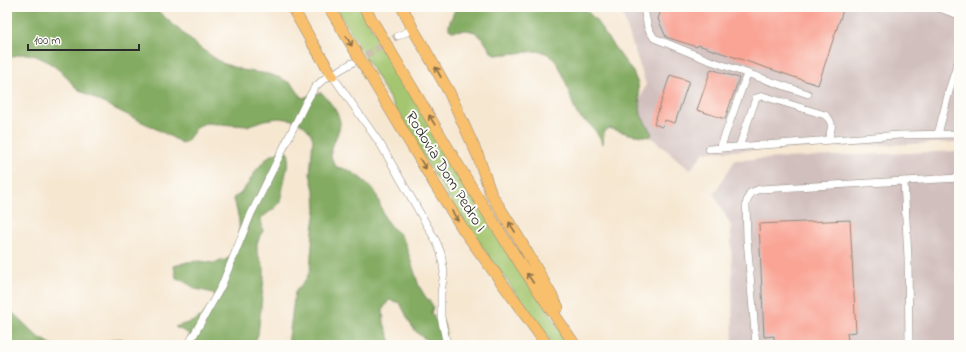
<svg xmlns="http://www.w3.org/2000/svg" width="966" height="352" viewBox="0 0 966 352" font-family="'Indie Flower',sans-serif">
  <rect width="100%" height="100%" fill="#fdfcf7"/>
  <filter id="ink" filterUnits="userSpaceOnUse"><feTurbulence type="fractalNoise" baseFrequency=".025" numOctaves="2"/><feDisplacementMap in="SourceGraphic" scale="8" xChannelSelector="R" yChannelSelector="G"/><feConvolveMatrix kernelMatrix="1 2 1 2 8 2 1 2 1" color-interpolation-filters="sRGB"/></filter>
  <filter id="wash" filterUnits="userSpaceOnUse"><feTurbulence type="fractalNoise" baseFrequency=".012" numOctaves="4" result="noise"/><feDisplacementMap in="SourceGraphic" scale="16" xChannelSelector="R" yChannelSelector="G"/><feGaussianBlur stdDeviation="0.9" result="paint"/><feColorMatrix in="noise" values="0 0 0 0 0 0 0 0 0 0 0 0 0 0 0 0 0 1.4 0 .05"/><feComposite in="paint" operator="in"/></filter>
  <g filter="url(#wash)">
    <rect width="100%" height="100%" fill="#f6e7d1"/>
    <path fill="#d1bfbe" d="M620 7H959V142L704 152 690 170 632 121 646 84Z
      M959 151V345H733L731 226 714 194 735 160Z"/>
    <path fill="#a4c66f" stroke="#68784d" d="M336 7H359L570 345H553L463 220 433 173Z"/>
    <path fill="#83ab62" stroke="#576b46" d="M7 7H155L160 13 200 48 222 63 242 70 268 74 281 78 293 85 302 98 319 93H322C328 100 339 112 340 122 341 134 327 148 332 159 333 162 335 165 337 167L348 170 358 176 369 185 376 193 384 216 390 226 399 233 405 243 419 286 425 296 432 304 433 307 431 313 434 316 443 322 446 333 440 342C436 342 432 342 428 340 412 334 408 317 400 303L389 300 383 309 384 323 392 345H288L295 292 306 279 310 271 313 230 316 210 315 194 310 174 313 139 310 132 303 125 294 120 279 118 264 120 247 126 205 123 197 127 187 141 182 143C148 123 112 109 79 90 74 87 70 81 66 76 57 68 47 60 36 56 26 52 15 54 7 60Z
      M456 7H583L595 19 609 40 633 72 638 84 641 115 652 134 650 137 629 134 609 128 604 132 603 144C599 138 596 130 591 126 587 121 580 119 577 114 567 95 564 53 538 51L497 55 491 52 483 39 475 32 467 30 452 31 449 29V24Z
      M285 150 288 152 289 158 280 202C275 210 267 212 261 219L263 231 257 243V252L264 268V278L258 335 253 345H190V337L188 333 175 327 194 321 203 315 219 298 209 292 196 289 187 283 176 278 174 266 187 262 200 261 213 263 225 260 235 254C241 230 241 221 233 198L240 194 247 185 257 169 269 156Z
      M7 310 12 312 37 336 53 345H7Z
      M116 339H122L127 343V345H98Z"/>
    <g id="blocks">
      <path fill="#f9a495" d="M662 7H844L818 85 698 45 697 47 666 37 658 19Z
        M711 69 739 78 725 119 697 110Z
        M670 75 689 81 675 123 665 120 662 127 654 124Z
        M850 220 856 332 847 333 848 340H846V342L777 345V343H774V336L764 337 759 224Z"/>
    </g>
  </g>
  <g filter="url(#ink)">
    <use href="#blocks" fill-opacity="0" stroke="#90897e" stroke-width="1"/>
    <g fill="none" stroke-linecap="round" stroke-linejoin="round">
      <path stroke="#cdc1b0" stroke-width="7" stroke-dasharray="7 3.5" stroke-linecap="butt" d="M357 60 398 36"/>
      <g stroke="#90897e" stroke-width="8">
        <path id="minor" d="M644 7V9L648 28 654 38 708 60 808 94
          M936 7 959 15
          M398 36 413 29
          M332 75 381 145 436 241 441 253 444 272 441 293V317L447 345
          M938 134 951 84 959 59
          M739 147 756 98 763 96 825 115C835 123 831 130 828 140
          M709 149 900 135 959 134
          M720 149 747 74
          M904 181 908 258 909 345
          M188 345 221 287 251 214 305 104 315 87 324 79 352 63
          M756 345 747 239 746 204 750 193 760 189 959 178"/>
      </g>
      <g stroke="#90897e" stroke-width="12">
        <path id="highway" d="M292 7 313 44 332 75
          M329 7 434 183 463 229 547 345
          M364 7 473 190 521 265 575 345
          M402 7 413 29 427 53 449 92 478 156 491 194 520 240 558 307"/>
      </g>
      <use href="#minor" stroke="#fff" stroke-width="7"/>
      <use href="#highway" stroke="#f8bf6c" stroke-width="11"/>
    </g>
    <defs><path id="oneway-shaft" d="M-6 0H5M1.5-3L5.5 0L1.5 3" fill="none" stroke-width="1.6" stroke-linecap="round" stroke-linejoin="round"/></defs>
    <g stroke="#876e48">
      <use href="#oneway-shaft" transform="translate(349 41) rotate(60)"/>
      <use href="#oneway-shaft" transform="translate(438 72) rotate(-119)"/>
      <use href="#oneway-shaft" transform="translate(432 120) rotate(-121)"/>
      <use href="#oneway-shaft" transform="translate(423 164) rotate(59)"/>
      <use href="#oneway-shaft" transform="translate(455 216) rotate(58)"/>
      <use href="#oneway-shaft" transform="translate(512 227) rotate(-122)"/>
      <use href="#oneway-shaft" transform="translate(530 278) rotate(-124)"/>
    </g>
  </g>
  <g text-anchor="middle" stroke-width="4" stroke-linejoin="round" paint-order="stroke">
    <g font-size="16" fill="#2b2b2b" stroke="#fdfcf7">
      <text transform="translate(447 171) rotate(58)" y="6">Rodovia Dom Pedro I</text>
    </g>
  </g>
  <rect width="966" height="352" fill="none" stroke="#fdfcf7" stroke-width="24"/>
  <path d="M28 44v6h111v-6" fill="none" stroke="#2b2b2b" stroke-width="2"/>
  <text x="34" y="44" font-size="12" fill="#2b2b2b" stroke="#fdfcf7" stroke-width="3" paint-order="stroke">100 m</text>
</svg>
